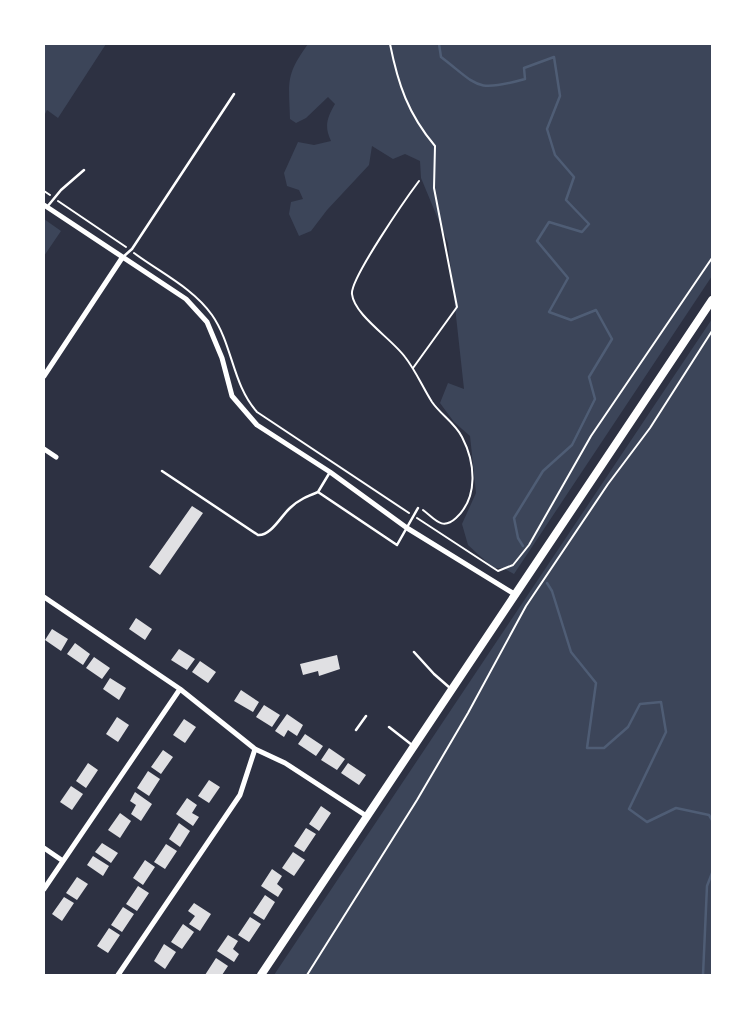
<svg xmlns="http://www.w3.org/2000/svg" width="756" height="1019" viewBox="0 0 756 1019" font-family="'Varela Round',sans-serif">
  <rect width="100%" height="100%" fill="#2d3142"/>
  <path fill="#3c4559" d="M44 44H106L58 118 47 110 44 116Z
    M308 44H712V276L514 574 503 568H493L468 545 462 524 476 493 470 436 454 422 440 403 448 383 464 389 448 243 421 178 420 161 405 154 393 159 372 146 369 165 327 210 311 231 299 236 289 214 291 202 303 199 299 190 287 186 284 173 298 142 314 145 331 141C324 126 327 118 335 104L328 97 306 118 296 123 290 119C289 81 285 76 308 44Z
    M44 219 61 231 44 256Z
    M712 319V975H274Z"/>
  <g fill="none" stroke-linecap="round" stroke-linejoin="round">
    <path stroke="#4f5d75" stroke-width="2.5" d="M439 44 441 57C479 86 475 93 525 79L524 68 554 57 560 96 547 129 555 155 574 177 566 200 589 224 582 232 549 222 537 241 568 278 549 312 571 320 596 310 612 339 589 377 595 399 572 445 543 471 514 518 518 538 523 546
      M547 583 552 591 571 652 596 683 587 748H604L628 727 640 704 661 702 666 732 629 809 647 822 676 808 709 815 712 820
      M703 975 707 886 712 873"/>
  </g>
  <path fill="#e0e0e3" d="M192 506 203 513 160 575 149 567Z
    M136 618 152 629 145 640 129 629Z
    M52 629 68 639 61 651 45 640Z
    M75 643 90 654 83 665 67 654Z
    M179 649 195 659 187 670 171 660Z
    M337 655 340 669 319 676 318 671 303 675 300 664Z
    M94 657 110 668 102 679 86 668Z
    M200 661 216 672 208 683 192 672Z
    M110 678 126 688 119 700 103 689Z
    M241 690 259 702 253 712 234 701Z
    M264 705 280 715 272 727 256 717Z
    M287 714 303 725 297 736 288 730 284 737 275 731Z
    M117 717 129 725 118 742 106 734Z
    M184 719 196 727 185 743 173 735Z
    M305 734 323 746 316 756 298 744Z
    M329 748 345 759 337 770 321 760Z
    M163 750 173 757 161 774 151 767Z
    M88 763 98 770 86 788 76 781Z
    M348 763 366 775 359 785 341 773Z
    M148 771 160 779 149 796 137 788Z
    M209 780 220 787 209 803 198 796Z
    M71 786 83 794 72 810 60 802Z
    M135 792 152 804 141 821 131 814 136 805 130 801Z
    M187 798 197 805 192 813 199 817 193 826 176 814Z
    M321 806 331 813 319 831 309 824Z
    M120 813 131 821 120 838 108 830Z
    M179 823 190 831 180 847 169 839Z
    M306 828 316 834 304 852 294 846Z
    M102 843 118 853 111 863 95 852Z
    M166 844 177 851 165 869 154 862Z
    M293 852 305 860 294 876 282 868Z
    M93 856 109 866 103 876 87 865Z
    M145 860 155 867 143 885 133 878Z
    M272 869 282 876 277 884 283 889 278 897 261 886Z
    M77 877 88 884 77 900 66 893Z
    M138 886 149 893 137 911 126 904Z
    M265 895 275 902 264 920 253 913Z
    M64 897 74 903 62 921 52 914Z
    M194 903 211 914 200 931 189 924 195 916 188 911Z
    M123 907 134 914 122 932 111 925Z
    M250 917 261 924 249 942 238 935Z
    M183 924 194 932 182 949 171 942Z
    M109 928 120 935 108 953 97 946Z
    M228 935 238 941 233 949 239 954 234 962 217 951Z
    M164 944 176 952 165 969 154 961Z
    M216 958 228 966 222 975H205Z"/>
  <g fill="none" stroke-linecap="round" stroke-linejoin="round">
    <path stroke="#fff" stroke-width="2" d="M390 44C398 84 408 114 435 146L434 188 457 307 413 368
      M419 181C407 197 350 279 352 294 354 315 392 339 405 357 416 371 423 388 432 402 441 415 455 423 462 437 475 462 479 497 456 518 442 531 435 519 423 510
      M44 191 50 195
      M58 201 126 247
      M134 253C161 273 193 288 212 315 233 345 232 384 257 412L409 513
      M417 518 498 571 513 565 529 545 591 436 712 258
      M307 975 417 800 468 713 526 606 608 484 650 428 712 331"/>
    <path stroke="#fff" stroke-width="2.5" d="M47 207 61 190 84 170
      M123 257 132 249 234 94
      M162 471 258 535C271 536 281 516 290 508 298 500 308 496 318 492
      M330 472 318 492 397 545 418 508
      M414 652 434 674 450 688
      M389 727 412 745
      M356 730 366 716"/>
    <path stroke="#fff" stroke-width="5" d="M44 205 186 299 207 322 222 358 232 396 257 425 330 472 407 528 516 595
      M44 376 122 258
      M44 449 56 457
      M44 597 180 689 255 749 285 763 368 817
      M44 848 63 861
      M44 889 180 689
      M118 975 240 795 255 749"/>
    <path stroke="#fff" stroke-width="8" d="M261 975 712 300"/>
  </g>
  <rect width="756" height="1019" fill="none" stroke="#ffffff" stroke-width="90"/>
</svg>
